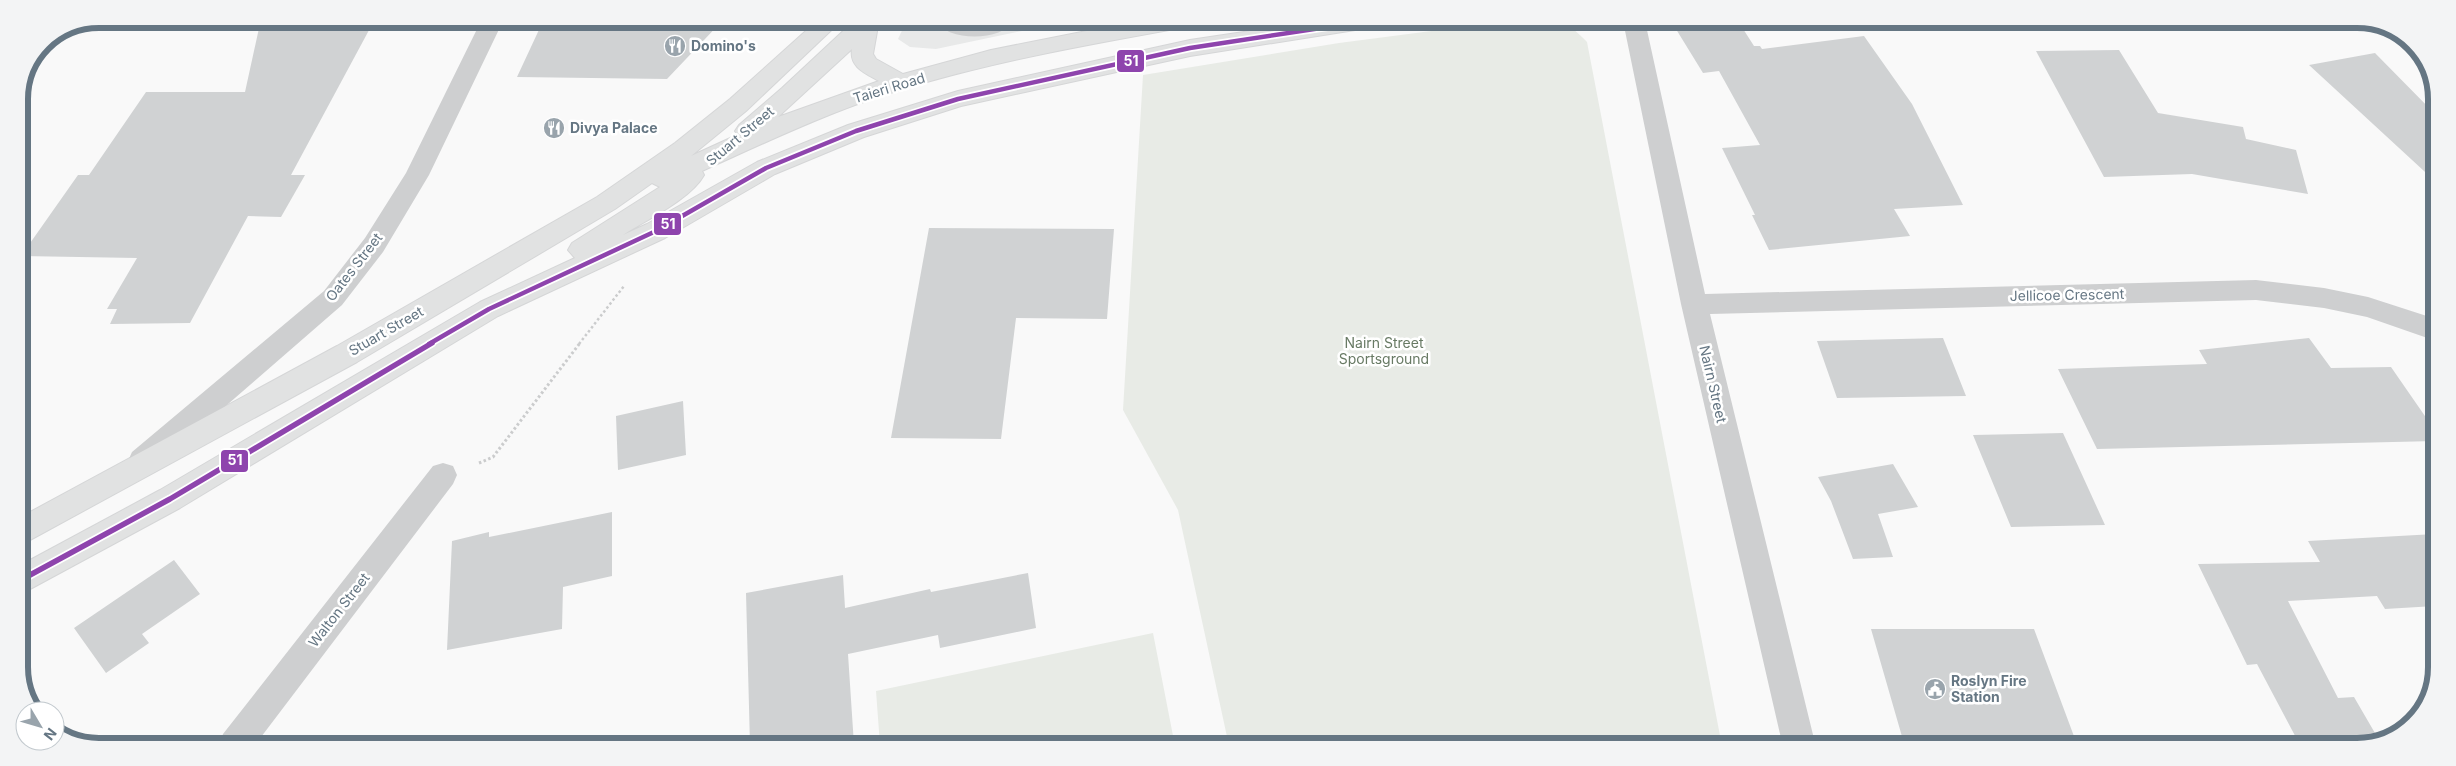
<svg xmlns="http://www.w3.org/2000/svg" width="2456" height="766" viewBox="0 0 2456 766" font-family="Inter,sans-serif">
  <rect width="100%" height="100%" fill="#f9f9f9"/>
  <path fill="#e8e9e9" d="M907 20H1074L936 49 910 47 898 39Z"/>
  <path fill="#e8ebe6" d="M1516 20C1552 21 1561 14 1587 42L1722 746H1229L1178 510 1123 410 1143 75 1339 43Z
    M1153 633 1175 746 880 745 876 691Z"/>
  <path fill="#d0d2d3" d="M261 19H375L291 175H305L281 217 248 216 190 323 110 324 117 309H107L137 258 21 256 78 175H89L146 92H245Z
    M544 19H666L723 20 667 79 517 77Z
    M1671 21H1738L1754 46H1760L1762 49 1864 36 1912 104 1963 205 1894 209 1910 236 1769 250 1752 215H1755L1722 148 1760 145 1719 71 1703 73Z
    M2119 50 2158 113 2243 127 2246 139 2296 150 2308 194 2192 174 2104 177 2036 51Z
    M2375 53 2437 116V183L2309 65Z
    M929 228 1114 229 1107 319 1016 318 1001 439 891 438Z
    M1943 338 1966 396 1837 398 1817 341Z
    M2309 338 2331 368 2391 367 2436 432V441L2097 449 2058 369 2207 364 2199 350Z
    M683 401 686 455 618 470 616 416Z
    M2063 433 2105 525 2011 527 1973 435Z
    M1893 464 1918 507 1878 514 1893 557 1853 559 1831 501 1818 477Z
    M612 512V576L563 587 562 629 447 650 452 541 489 532V537Z
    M2435 534V606L2385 609 2377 596 2288 601 2338 698 2354 697 2379 740 2358 747H2301L2257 664 2247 665 2198 564 2320 562 2308 541Z
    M174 560 200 594 142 634 149 643 106 673 74 628Z
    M1028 573 1036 628 940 648 938 635 848 654 854 745H750L746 593 843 575 845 608 930 589 931 592Z
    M1871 629H2034L2078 747H1905Z"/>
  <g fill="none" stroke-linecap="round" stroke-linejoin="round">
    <g stroke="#d5d6d7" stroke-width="2">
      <path id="secondary" d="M818 20H842L746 111 691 156 737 135 735 131 739 125 782 88 855 20H879L873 54 876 59 903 74 991 50 1137 21 1197 20 1194 25 1186 27C1074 47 961 67 855 105 803 124 753 148 702 171L704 175C691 199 646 220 623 235L647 224 757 162 848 125 958 91 1190 40 1324 20H1385L1382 25 1374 27 1190 56 961 106 864 137 775 174 665 238 498 316 180 508 19 595V566L160 490 480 302 575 258 568 250 572 243 660 187 652 183 615 209 357 362 19 546V518L337 346 597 197 675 143 730 99ZM852 49C849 67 865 73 879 81L778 117Z"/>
    </g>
    <path stroke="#cbcccd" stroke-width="2.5" stroke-dasharray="2.5 2.5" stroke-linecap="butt" d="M579 344 624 286"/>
    <path stroke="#cbcccd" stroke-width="3" stroke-dasharray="2.5 2.5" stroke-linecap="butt" d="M479 463 493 457 580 343"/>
    <path fill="#cecfd0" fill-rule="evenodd" d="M934 20H958L974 23 989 20H1015C1001 42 948 42 934 20Z
      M1093 20H1113L1117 34 1114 39 1107 41 1100 39Z"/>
    <path fill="#cecfd0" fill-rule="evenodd" d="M482 19H504L429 175 383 252 342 305 152 470 142 473 132 470 128 461 132 452 324 291 365 238 406 173Z
      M1623 21H1645L1705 294 2256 280 2324 288 2368 297 2436 319V341L2367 317 2324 308 2256 300 1710 314 1816 747H1783L1681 304Z
      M443 463 453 466 457 475 453 484 255 745H219L223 734 433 466Z"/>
    <use href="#secondary" fill="#e1e2e2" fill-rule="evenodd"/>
    <g stroke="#fff" stroke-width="8">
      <path id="bus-1-far1" d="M429 344 489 309 656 231 766 168 856 131 958 99 1190 48 1374 20"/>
    </g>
    <g stroke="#fff" stroke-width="9">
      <path id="bus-1" d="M19 581 170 499 432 343"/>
    </g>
    <use href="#bus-1-far1" stroke="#8e44ad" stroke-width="4.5"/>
    <use href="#bus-1" stroke="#8e44ad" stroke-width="5.5"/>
  </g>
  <defs>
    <g id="restaurant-disc" transform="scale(1.125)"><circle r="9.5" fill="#99a4ac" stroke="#fff"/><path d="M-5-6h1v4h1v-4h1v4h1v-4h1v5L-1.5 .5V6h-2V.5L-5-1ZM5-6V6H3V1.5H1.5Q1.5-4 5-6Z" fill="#fff"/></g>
    <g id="civic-disc" transform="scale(1.125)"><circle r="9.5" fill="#99a4ac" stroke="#fff"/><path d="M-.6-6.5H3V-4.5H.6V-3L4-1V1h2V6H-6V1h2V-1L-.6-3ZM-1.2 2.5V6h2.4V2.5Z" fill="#fff"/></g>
  </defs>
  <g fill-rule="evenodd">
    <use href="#restaurant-disc" x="675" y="46"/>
    <use href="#restaurant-disc" x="554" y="128"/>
    <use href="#civic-disc" x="1935" y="689"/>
  </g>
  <g text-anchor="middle" stroke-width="5" stroke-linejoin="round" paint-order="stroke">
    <g font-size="14" font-weight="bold" fill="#657683" stroke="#fff" text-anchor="start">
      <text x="691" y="51">Domino's</text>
      <text x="570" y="133">Divya Palace</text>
      <text x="1951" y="686">Roslyn Fire<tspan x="1951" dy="16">Station</tspan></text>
    </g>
    <g font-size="14" fill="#657683" stroke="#fff">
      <text transform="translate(889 88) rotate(-17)" y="5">Taieri Road</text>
      <text transform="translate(740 136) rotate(-40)" y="5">Stuart Street</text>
      <text transform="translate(354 267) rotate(-52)" y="5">Oates Street</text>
      <text transform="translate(2067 295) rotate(-1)" y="5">Jellicoe Crescent</text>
      <text transform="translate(386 331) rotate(-30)" y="5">Stuart Street</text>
      <text transform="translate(1713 384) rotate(77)" y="5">Nairn Street</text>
      <text transform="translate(339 610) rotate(-52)" y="5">Walton Street</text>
    </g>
    <g font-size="14" fill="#687a64" stroke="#fff">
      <text x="1384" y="348">Nairn Street<tspan x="1384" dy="16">Sportsground</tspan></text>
    </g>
  </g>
  <path d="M0 0H2456V766H0ZM99 28H2357A71 71 0 0 1 2428 99V667A71 71 0 0 1 2357 738H99A71 71 0 0 1 28 667V99A71 71 0 0 1 99 28Z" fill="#f3f4f5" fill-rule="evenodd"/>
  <path fill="none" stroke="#657683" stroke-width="6" d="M99 28H2357A71 71 0 0 1 2428 99V667A71 71 0 0 1 2357 738H99A71 71 0 0 1 28 667V99A71 71 0 0 1 99 28Z"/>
  <g stroke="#fff" stroke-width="2">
    <rect x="1116" y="49" width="29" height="24" rx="5" fill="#8e44ad"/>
    <rect x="653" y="212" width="29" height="24" rx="5" fill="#8e44ad"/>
    <rect x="220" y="449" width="29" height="24" rx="5" fill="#8e44ad"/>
  </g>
  <g font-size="14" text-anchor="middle" font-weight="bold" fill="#fff">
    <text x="1131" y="66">51</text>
    <text x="668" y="229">51</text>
    <text x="235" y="465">51</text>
  </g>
  <g transform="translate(40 726) rotate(128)"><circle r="24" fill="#ffffff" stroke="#c1c8cd"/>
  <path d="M0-4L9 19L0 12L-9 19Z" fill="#99a4ac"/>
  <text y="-8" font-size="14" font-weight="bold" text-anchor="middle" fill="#657683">N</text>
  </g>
</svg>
